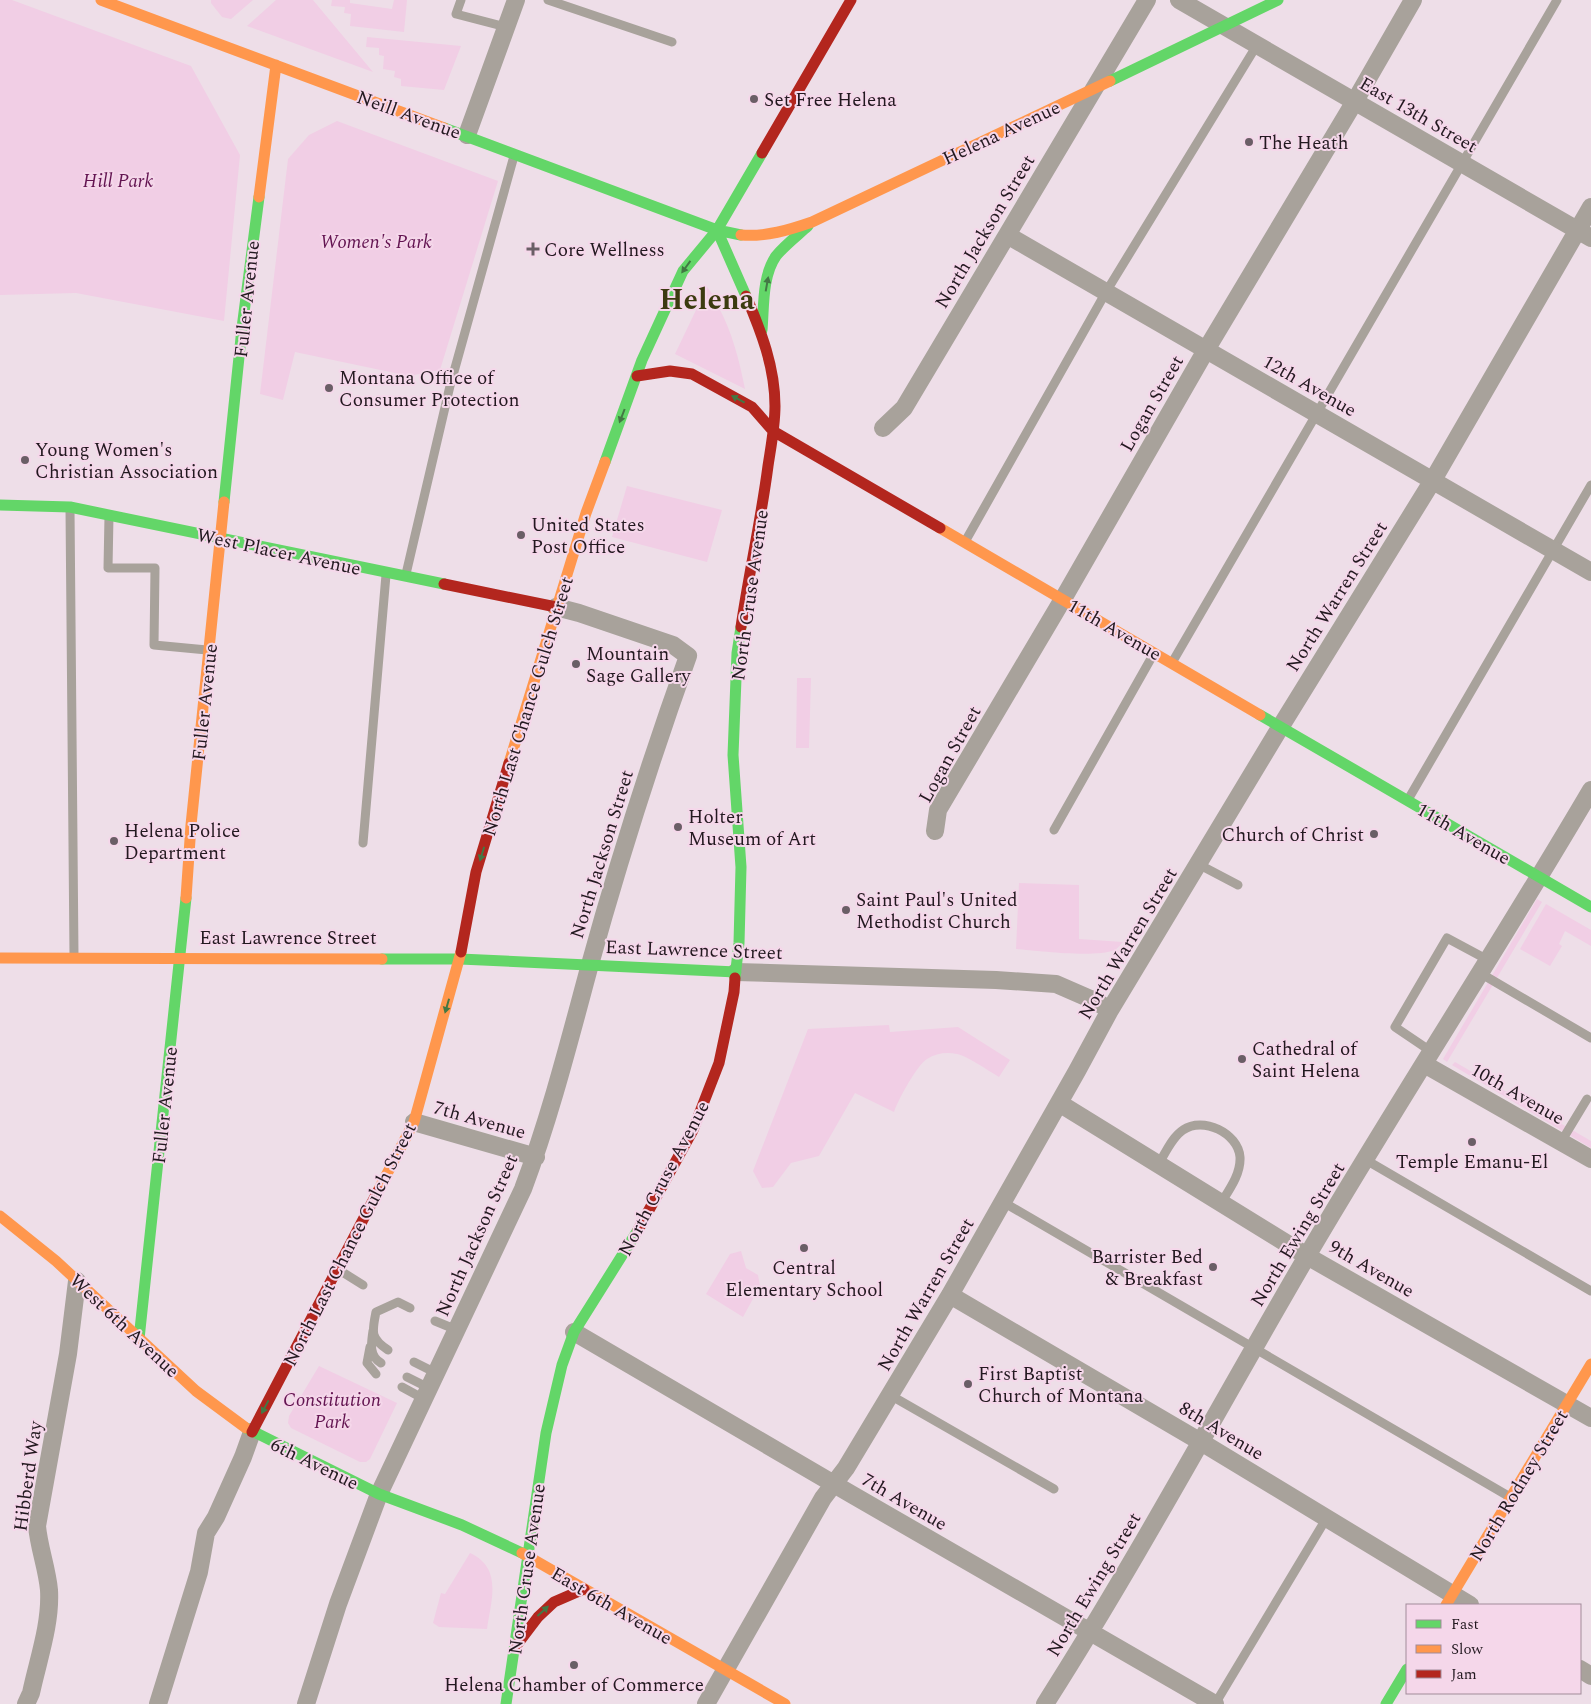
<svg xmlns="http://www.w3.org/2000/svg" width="1591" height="1704" viewBox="0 0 1591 1704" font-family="Spectral,serif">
  <rect width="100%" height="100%" fill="#eedee8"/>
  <path fill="#f1cee5" d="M0 0H12L191 66 240 155 224 321 76 293 0 295Z
    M211 0H253L231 19 222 17 211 3Z
    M276 0H313L373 72 247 26Z
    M332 0H350V3L392 9 394 0H407L404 32 350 26 351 14 344 13 345 7 331 6Z
    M367 37 461 46 444 90 401 86V79L394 77 395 71 383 69 384 56 379 55V48L366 47Z
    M337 121 498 181 440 370 409 376 295 352 283 400 260 394 288 159 309 135Z
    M707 287C712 292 714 298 717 304 732 331 739 359 745 389L675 354Z
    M627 486 722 510 707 562 612 537Z
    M797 678H811L809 748H796Z
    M1019 883 1079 885V939L1123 942C1120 945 1118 948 1115 950 1094 958 1040 951 1016 949Z
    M1537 899 1542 902 1447 1062 1443 1059Z
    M1546 904 1591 930V946L1565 931 1559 944 1562 946 1550 966 1520 949Z
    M889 1025 890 1032 958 1027 1010 1060 999 1077C989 1071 967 1056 957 1054 947 1052 936 1053 927 1059 917 1065 898 1100 894 1112L855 1093 819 1156 791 1163 773 1187 762 1188 753 1171 808 1029Z
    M1455 1062 1591 1141V1148L1452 1065Z
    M741 1251 746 1268 758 1275 760 1286 743 1317 706 1294 730 1254Z
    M319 1366 397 1403 370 1459 366 1462H360L291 1428 288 1423 289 1416Z
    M470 1553C503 1568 491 1601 487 1629L439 1627 433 1623 441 1593 445 1594Z"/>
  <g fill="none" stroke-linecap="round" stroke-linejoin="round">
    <path stroke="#a8a29b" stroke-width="9" d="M461 0 456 14 506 27
      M548 0 672 42
      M70 509 74 956
      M109 516 108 568H155L154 645 207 650
      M966 540 1106 292 1257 45
      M406 574 450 386 514 156
      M1173 661 1557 0
      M1409 798 1591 485
      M1054 830 1153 655
      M363 843 386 575
      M1198 864 1238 885
      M1480 973 1591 1038
      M1432 1052 1395 1027 1447 938 1488 960
      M1561 1142 1587 1099
      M1366 1160 1591 1291
      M1158 1165C1165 1154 1172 1137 1183 1130 1203 1116 1238 1133 1240 1157 1241 1174 1229 1190 1221 1203
      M1003 1202 1510 1497
      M339 1270 363 1285
      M435 1321 457 1330
      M373 1331C371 1344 369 1356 381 1363
      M370 1347 367 1363 376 1374
      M388 1350C370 1338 372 1332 376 1312L398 1302 410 1308
      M414 1362 436 1373
      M407 1377 429 1388
      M402 1387 424 1399
      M890 1395 1054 1489
      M1215 1704 1326 1519"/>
    <path stroke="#a8a29b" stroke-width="18" d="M1179 0 1591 238
      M467 135 516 0
      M1007 235 1591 572
      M883 428 904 408 1147 0
      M935 831 938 810 1063 599 1206 350 1355 101 1413 0
      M736 972 996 980 1056 984 1095 1001 1110 1010
      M1424 1064 1591 1159
      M1059 1103 1307 1256 1591 1418
      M414 1122 536 1157
      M950 1295 1201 1442 1470 1605
      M574 1332 851 1494 1215 1704
      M1580 1669 1591 1676
      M26 1704 31 1693C38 1660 51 1624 49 1590 47 1568 39 1548 37 1526L68 1354 77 1281
      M158 1704 199 1572 206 1533 216 1517 243 1457 252 1432
      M306 1704 338 1604 379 1494 523 1189C550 1117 569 1042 589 968 618 863 651 759 688 656L673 645 579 613 556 607
      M706 1704 823 1498 846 1468 950 1295 1077 1071 1110 1010 1281 726 1433 480 1591 207
      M1045 1704C1138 1558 1220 1405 1307 1256 1399 1099 1499 947 1591 790"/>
    <path stroke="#63d668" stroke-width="11" d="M1110 81 1278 0
      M444 128 717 230 741 235
      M717 230 746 296
      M762 330C764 307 762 276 776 256 785 245 797 236 808 226
      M605 462 642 360 683 271 717 230 762 153
      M224 502 242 328 259 197
      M0 505 70 507 444 584
      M1260 715 1591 907
      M382 959H460L736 972
      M735 978 739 943 741 867 733 755 737 653 741 627
      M139 1339 186 898
      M246 1428 379 1494 462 1525 522 1553
      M506 1704 546 1433 562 1365 574 1332 638 1230
      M1386 1704 1407 1669"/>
    <path stroke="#ff974d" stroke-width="11" d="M101 0 444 128
      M259 197 276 65
      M741 235C766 237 789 230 812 222L1110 81
      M940 528 1260 715
      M509 763 586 513 605 462
      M186 898 191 825 224 502
      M0 958 382 959
      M378 1191 414 1122 461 952
      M0 1216 56 1261 196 1391 246 1428
      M522 1553 785 1704
      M1446 1605 1591 1364"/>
    <path stroke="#b3261e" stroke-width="11" d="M762 153 851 0
      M637 376 670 371 692 374 752 407 773 431 940 528
      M444 584 556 607
      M741 627C749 573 761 520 768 466 771 446 775 426 775 406 775 367 761 331 746 296
      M461 952 476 872 509 763
      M638 1230 693 1130 719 1063 734 992 735 978
      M252 1432 378 1191
      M516 1646 538 1617 554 1602 584 1589"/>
  </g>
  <defs><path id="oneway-solid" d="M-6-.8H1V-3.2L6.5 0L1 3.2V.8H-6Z" transform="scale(1.25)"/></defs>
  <g fill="#437844">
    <use href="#oneway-solid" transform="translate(686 267) rotate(126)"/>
    <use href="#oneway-solid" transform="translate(767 284) rotate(-80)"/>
    <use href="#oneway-solid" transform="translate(738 399) rotate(-152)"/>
    <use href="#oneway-solid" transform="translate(622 416) rotate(111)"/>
    <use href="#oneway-solid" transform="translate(482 854) rotate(107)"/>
    <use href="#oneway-solid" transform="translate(447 1006) rotate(106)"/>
    <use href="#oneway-solid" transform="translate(265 1407) rotate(118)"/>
    <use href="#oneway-solid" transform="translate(543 1611) rotate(-42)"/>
  </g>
  <g fill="#6a5e66" stroke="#f5d7ea" stroke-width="2">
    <circle cx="754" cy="99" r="5"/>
    <circle cx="1249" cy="142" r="5"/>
    <path d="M530.5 241.5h5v5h5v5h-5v5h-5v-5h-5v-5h5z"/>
    <circle cx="329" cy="388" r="5"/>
    <circle cx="25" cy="460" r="5"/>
    <circle cx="521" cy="535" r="5"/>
    <circle cx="576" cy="664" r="5"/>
    <circle cx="678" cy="827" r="5"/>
    <circle cx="1374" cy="834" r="5"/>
    <circle cx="114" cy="841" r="5"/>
    <circle cx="846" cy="910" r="5"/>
    <circle cx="1242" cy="1059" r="5"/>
    <circle cx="1472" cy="1142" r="5"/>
    <circle cx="804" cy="1248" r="5"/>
    <circle cx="1213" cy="1267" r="5"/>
    <circle cx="968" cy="1384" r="5"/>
    <circle cx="574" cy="1665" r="5"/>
  </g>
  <g text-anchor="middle" stroke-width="4" stroke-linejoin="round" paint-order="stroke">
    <g font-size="19" fill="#231920" stroke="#f5d7ea" text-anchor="start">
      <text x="764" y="106">Set Free Helena</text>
      <text x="1259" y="149">The Heath</text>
      <text x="544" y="256">Core Wellness</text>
      <text x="339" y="384">Montana Office of<tspan x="339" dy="22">Consumer Protection</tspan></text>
      <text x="35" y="456">Young Women's<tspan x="35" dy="22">Christian Association</tspan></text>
      <text x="531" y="531">United States<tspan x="531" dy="22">Post Office</tspan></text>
      <text x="586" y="660">Mountain<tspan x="586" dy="22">Sage Gallery</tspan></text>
      <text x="688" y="823">Holter<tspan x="688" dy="22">Museum of Art</tspan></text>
      <text x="124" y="837">Helena Police<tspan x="124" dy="22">Department</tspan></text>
      <text x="1364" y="841" text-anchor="end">Church of Christ</text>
      <text x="856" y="906">Saint Paul's United<tspan x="856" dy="22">Methodist Church</tspan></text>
      <text x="1252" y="1055">Cathedral of<tspan x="1252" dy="22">Saint Helena</tspan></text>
      <text x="1472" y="1168" text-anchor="middle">Temple Emanu-El</text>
      <text x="1203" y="1263" text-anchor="end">Barrister Bed<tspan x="1203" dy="22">&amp; Breakfast</tspan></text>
      <text x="804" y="1274" text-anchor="middle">Central<tspan x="804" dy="22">Elementary School</tspan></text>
      <text x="978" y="1380">First Baptist<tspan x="978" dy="22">Church of Montana</tspan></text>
      <text x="574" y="1691" text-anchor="middle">Helena Chamber of Commerce</text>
    </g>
    <g font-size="19" fill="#231920" stroke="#f5d7ea">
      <text transform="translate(409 114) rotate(20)" y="7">Neill Avenue</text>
      <text transform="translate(1419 114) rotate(30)" y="7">East 13th Street</text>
      <text transform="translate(1001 132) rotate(-25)" y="7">Helena Avenue</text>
      <text transform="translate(984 231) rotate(-59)" y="7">North Jackson Street</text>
      <text transform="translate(246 299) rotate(-84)" y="7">Fuller Avenue</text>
      <text transform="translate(1310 385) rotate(30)" y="7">12th Avenue</text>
      <text transform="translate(1151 403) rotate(-60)" y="7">Logan Street</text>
      <text transform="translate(279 551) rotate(12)" y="7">West Placer Avenue</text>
      <text transform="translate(749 595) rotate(-82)" y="7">North Cruse Avenue</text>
      <text transform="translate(1336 596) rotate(-58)" y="7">North Warren Street</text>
      <text transform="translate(1115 629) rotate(30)" y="7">11th Avenue</text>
      <text transform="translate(204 702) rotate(-84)" y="7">Fuller Avenue</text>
      <text transform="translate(527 706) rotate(-73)" y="7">North Last Chance Gulch Street</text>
      <text transform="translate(949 754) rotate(-61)" y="7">Logan Street</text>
      <text transform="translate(1464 833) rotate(30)" y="7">11th Avenue</text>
      <text transform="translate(601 854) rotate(-73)" y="7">North Jackson Street</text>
      <text x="288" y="944">East Lawrence Street</text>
      <text transform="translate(1127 943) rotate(-59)" y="7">North Warren Street</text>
      <text transform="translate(694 949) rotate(2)" y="7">East Lawrence Street</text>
      <text transform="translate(1518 1093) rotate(30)" y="7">10th Avenue</text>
      <text transform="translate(164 1105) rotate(-84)" y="7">Fuller Avenue</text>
      <text transform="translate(480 1119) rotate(16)" y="7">7th Avenue</text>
      <text transform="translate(663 1178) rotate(-62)" y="7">North Cruse Avenue</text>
      <text transform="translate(1297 1234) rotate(-59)" y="7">North Ewing Street</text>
      <text transform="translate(476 1235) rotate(-66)" y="7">North Jackson Street</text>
      <text transform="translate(349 1244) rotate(-63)" y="7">North Last Chance Gulch Street</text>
      <text transform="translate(1372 1268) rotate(30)" y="7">9th Avenue</text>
      <text transform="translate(925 1294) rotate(-60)" y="7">North Warren Street</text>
      <text transform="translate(125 1325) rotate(43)" y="7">West 6th Avenue</text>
      <text transform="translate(1222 1430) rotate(31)" y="7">8th Avenue</text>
      <text transform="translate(315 1463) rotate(26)" y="7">6th Avenue</text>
      <text transform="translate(27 1476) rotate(-82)" y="7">Hibberd Way</text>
      <text transform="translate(1518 1485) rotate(-59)" y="7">North Rodney Street</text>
      <text transform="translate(905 1501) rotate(30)" y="7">7th Avenue</text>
      <text transform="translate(526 1569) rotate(-82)" y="7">North Cruse Avenue</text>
      <text transform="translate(1093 1584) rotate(-59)" y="7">North Ewing Street</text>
      <text transform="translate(612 1605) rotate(30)" y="7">East 6th Avenue</text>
    </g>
    <g font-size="19" font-style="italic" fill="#631451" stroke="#f5d7ea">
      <text x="118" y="187">Hill Park</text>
      <text x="376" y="248">Women's Park</text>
      <text x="332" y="1406">Constitution<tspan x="332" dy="22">Park</tspan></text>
    </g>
    <g font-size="29" font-weight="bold" fill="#3c3a10" stroke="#f5d7ea">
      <text x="707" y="309">Helena</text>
    </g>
  </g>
  <rect x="1406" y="1604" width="175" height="90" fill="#f5d7ea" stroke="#a18b99"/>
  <rect x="1416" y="1620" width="25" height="8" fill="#63d668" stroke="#a18b99"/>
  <text x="1451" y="1629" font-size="15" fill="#231920">Fast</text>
  <rect x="1416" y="1645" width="25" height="8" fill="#ff974d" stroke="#a18b99"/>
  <text x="1451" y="1654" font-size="15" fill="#231920">Slow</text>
  <rect x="1416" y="1670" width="25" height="8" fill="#b3261e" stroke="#a18b99"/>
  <text x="1451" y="1679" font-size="15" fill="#231920">Jam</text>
</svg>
